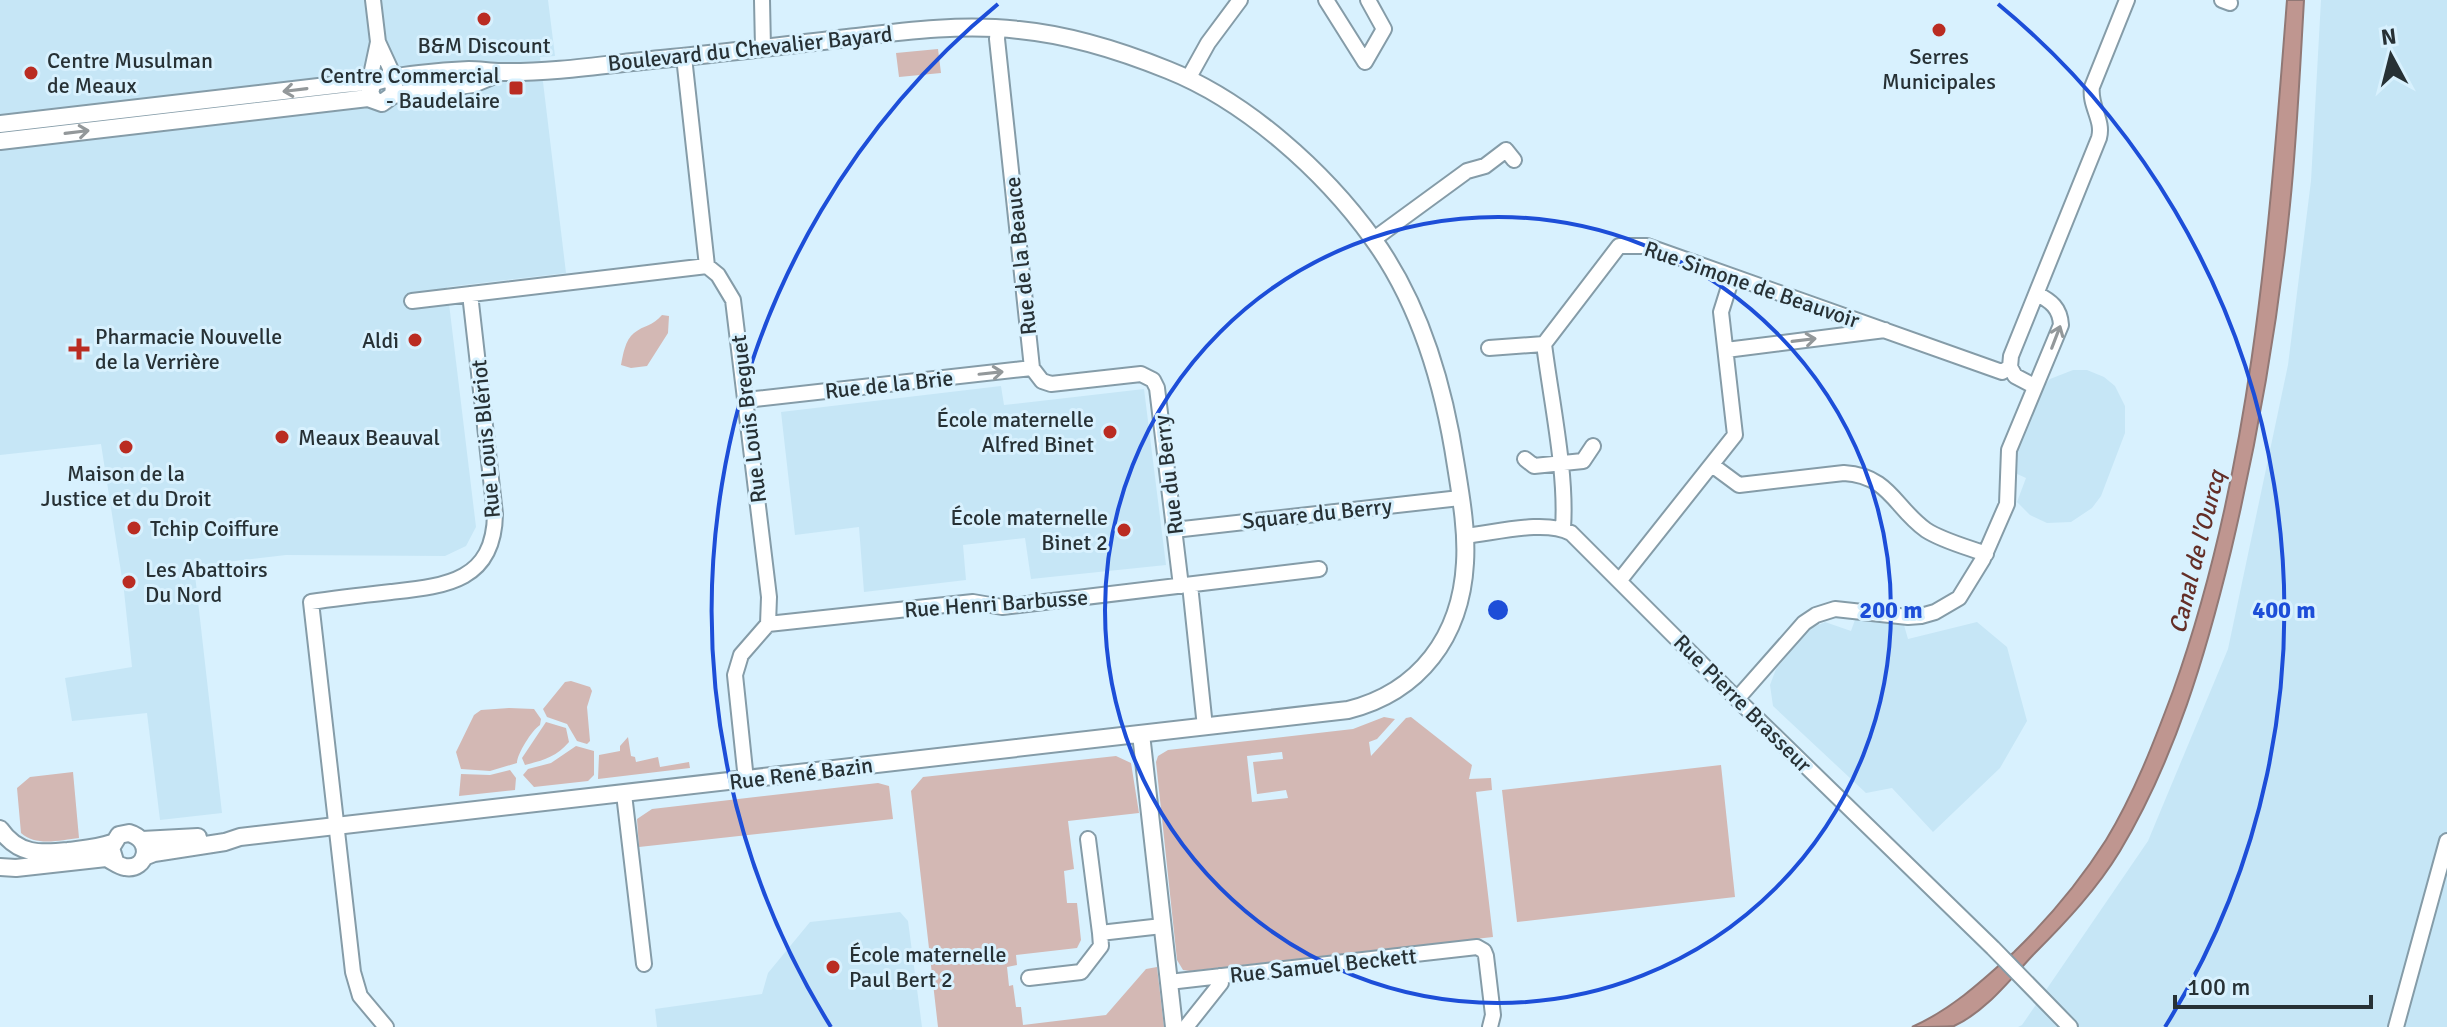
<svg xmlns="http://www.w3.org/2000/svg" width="2447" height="1027" viewBox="0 0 2447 1027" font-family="Signika,sans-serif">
  <rect width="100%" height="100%" fill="#d8f1fe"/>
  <path fill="#c6e6f6" d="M0 0H548L555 56 540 57 566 273 447 287 476 527 466 546 445 556 286 555 194 566 222 813 160 820 147 713 72 721 65 678 132 667 124 591 101 444 0 455Z
    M2321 0H2447V1027H2018L2022 1025 2148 841 2228 649 2288 365 2311 181Z
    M2073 370H2087L2104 377 2115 386 2125 406V433L2101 496 2092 508 2071 522 2047 523 2030 515 2017 502 2026 478 2015 473 2016 453 2040 391 2050 379Z
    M1001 386 1004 405 1144 389 1166 565 1031 579 1025 538 963 545 966 580 864 592 859 527 795 535 781 412Z
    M1856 617 1904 625 1908 639 1977 622 2007 647 2027 721 2000 768 1933 832 1892 788 1866 793 1773 706 1770 685 1776 669 1809 629 1825 622 1851 631Z
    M900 912 908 921 922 1027H657L655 1009 762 994 768 973 810 922Z"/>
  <path fill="#d3b8b4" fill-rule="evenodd" d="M938 49 941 73 899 77 896 53Z
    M662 315 669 316 668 333 647 366 631 368 621 365C623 355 625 340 634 333 644 325 653 326 662 315Z
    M571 681 590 687 592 691 587 707 590 741 587 744 577 741 567 724 547 717 543 709 565 682Z
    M509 708 534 709 541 719 540 725C532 730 517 754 517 763L490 771 461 769 456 752 474 715 481 710Z
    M1384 717 1395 719 1377 739 1369 742 1371 756 1406 718 1411 717 1472 765 1469 779 1491 778 1492 790 1476 792 1493 937 1190 971 1183 970 1177 960 1156 762 1158 756 1168 750 1353 729ZM1282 752 1283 759 1253 762 1257 794 1286 790 1288 798 1252 802 1247 756Z
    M546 722 566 728 569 742C556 757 544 760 525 765L522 758Z
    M628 737 631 756 635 757 636 762 658 757 660 767 689 762 690 768 598 779 599 755 620 751V746Z
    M576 746 594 751V775L588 781 534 787 523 775 528 769 551 763Z
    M1116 756 1131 763 1139 813 1068 821 1074 869 1064 871 1067 903H1077L1081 940 1077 948 1016 955 1017 965 1007 967 1009 986 1013 985 1016 1007H1021L1023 1025 1106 1015 1146 969 1157 967 1164 1027H938L911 791 923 777Z
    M1721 765 1735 897 1517 922 1502 790Z
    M510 770 516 778 515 790 459 796 461 774 490 775Z
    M73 772 79 838C61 840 36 847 21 833L17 788 30 777Z
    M878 783 889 786 893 819 639 847 637 819 652 809Z"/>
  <path fill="#bf9690" stroke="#917875" stroke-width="2" d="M2287 0H2304C2300 68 2297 137 2290 205 2278 322 2258 437 2231 551 2206 654 2175 759 2120 851 2097 889 2066 922 2035 953 2011 978 1987 1011 1954 1026 1943 1027 1924 1027 1912 1027 1952 1009 1982 981 2014 952 2049 918 2080 881 2106 840 2134 794 2154 742 2173 691 2252 470 2269 232 2287 0Z"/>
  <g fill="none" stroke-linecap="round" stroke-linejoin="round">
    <g stroke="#859ca8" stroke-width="18">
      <path id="minor" d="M762 0 763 48
        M1326 0 1365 62 1384 29 1368 0
        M2222 0 2230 3
        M998 28 997 39 1032 368 1042 381 1051 384 1141 374 1153 380 1157 388 1181 586
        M378 42 390 68V80
        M684 57 707 266 718 275 733 300 769 597 768 624 741 655 735 675 746 780
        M1188 79 1208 43 1240 0
        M373 83 371 75 378 42 373 0
        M1374 239 1467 171 1485 166 1506 150 1514 160
        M412 301 707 266
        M1489 348 1544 344
        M1726 350 1885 330
        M2010 367 2011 356 2099 138C2104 120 2089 106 2092 87L2127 0
        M746 400 1032 368
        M1525 459 1534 466 1583 461 1593 446
        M1712 465 1739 485 1844 473C1890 476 1894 507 1926 530 1943 541 1967 547 1986 554
        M1563 528C1567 473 1551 400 1544 344L1619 246H1647L2002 372 2010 367 2015 376 2034 386
        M1174 530 1460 498
        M1465 536C1495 533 1545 519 1571 533L1737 699 1993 948 2070 1027
        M1620 580 1735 435 1721 312 1732 277
        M1190 585 1205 727
        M768 624 973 602 1002 607 1319 569
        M1737 699 1804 623 1816 615 1835 609 1908 617 1921 616 1935 612 1959 598 1983 559 2007 504 2009 450 2061 325C2060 308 2051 301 2037 294
        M624 794 644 964
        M1088 839 1100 933
        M1029 978 1081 972 1101 946 1100 933 1162 926
        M1169 982 1477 947 1484 951 1486 956 1493 1015 1490 1027
        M386 1027 360 996 353 972 311 602C337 598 364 595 391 592 445 586 494 582 495 514L470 294
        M1186 1027 1221 983 1220 976
        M2396 1027 2447 841"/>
    </g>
    <g stroke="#859ca8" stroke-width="20">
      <path id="tertiary" d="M393 95 473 84 497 74
        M0 124 344 84 367 82 371 86
        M0 141 368 98 382 103 393 95 394 86 390 80
        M1141 734 1174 1027
        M0 829C18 855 40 854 68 851 83 849 98 848 112 843
        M142 840 198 837
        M144 857 154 853 225 842 240 837 1348 710C1420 692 1461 636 1465 563 1467 531 1461 497 1456 466 1444 386 1421 305 1373 239 1324 171 1246 101 1168 70 1121 51 1071 35 1019 30 965 24 911 30 857 37 795 44 733 52 671 58 615 63 558 73 501 72 490 72 480 70 469 70 447 71 391 75 373 83L370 92 373 99
        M0 867 16 868 106 858C113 861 118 866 125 867 147 871 154 840 129 833L119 835 111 848 115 861"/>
    </g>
    <use href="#minor" stroke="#fff" stroke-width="14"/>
    <use href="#tertiary" stroke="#fff" stroke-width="16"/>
  </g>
  <defs><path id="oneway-shaft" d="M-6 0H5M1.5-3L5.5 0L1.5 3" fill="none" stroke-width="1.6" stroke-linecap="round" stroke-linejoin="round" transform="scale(2)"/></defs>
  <g stroke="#93989a">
    <use href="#oneway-shaft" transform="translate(295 90) rotate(173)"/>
    <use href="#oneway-shaft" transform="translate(77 132) rotate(-7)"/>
    <use href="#oneway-shaft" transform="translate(2056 337) rotate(-69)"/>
    <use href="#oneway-shaft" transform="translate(1804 340) rotate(-7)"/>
    <use href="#oneway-shaft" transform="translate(991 373) rotate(-6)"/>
  </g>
  <g fill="none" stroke="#1d4ed8" stroke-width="4">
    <circle cx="1498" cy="610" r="393"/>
    <path d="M831 1027A786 786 0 0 1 998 4M1998 4A786 786 0 0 1 2165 1027"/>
  </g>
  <g fill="#ba2c22" stroke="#d8f1fe" stroke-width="3">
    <circle cx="484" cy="19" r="8"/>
    <circle cx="1939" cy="30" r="8"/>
    <circle cx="31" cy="73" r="8"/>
    <rect x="508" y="80" width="16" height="16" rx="4"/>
    <circle cx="415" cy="340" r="8"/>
    <path d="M75 337h8v8h8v8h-8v8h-8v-8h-8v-8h8z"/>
    <circle cx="1110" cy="432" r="8"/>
    <circle cx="282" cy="437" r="8"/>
    <circle cx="126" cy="447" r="8"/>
    <circle cx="134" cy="528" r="8"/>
    <circle cx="1124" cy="530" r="8"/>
    <circle cx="129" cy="582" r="8"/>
    <circle cx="833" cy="967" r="8"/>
  </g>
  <g text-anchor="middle" stroke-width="6" stroke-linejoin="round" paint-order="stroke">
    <g font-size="22" fill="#273135" stroke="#d8f1fe" text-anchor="start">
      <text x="484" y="53" text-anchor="middle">B&amp;M Discount</text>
      <text x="1939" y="64" text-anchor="middle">Serres<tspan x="1939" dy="25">Municipales</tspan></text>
      <text x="47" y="68">Centre Musulman<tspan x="47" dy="25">de Meaux</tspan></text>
      <text x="500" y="83" text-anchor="end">Centre Commercial<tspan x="500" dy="25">- Baudelaire</tspan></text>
      <text x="95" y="344">Pharmacie Nouvelle<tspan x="95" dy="25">de la Verrière</tspan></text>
      <text x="399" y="348" text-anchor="end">Aldi</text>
      <text x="1094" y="427" text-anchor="end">École maternelle<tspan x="1094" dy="25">Alfred Binet</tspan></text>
      <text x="298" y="445">Meaux Beauval</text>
      <text x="126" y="481" text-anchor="middle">Maison de la<tspan x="126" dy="25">Justice et du Droit</tspan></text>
      <text x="1108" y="525" text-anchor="end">École maternelle<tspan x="1108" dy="25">Binet 2</tspan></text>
      <text x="150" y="536">Tchip Coiffure</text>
      <text x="145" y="577">Les Abattoirs<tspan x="145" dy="25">Du Nord</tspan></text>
      <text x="849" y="962">École maternelle<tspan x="849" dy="25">Paul Bert 2</tspan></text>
    </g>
    <g font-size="22" fill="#273135" stroke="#d8f1fe">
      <text transform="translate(750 48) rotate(-6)" y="8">Boulevard du Chevalier Bayard</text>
      <text transform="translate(1020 256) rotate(-96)" y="8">Rue de la Beauce</text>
      <text transform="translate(1752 284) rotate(19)" y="8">Rue Simone de Beauvoir</text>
      <text transform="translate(889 384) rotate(-6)" y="8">Rue de la Brie</text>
      <text transform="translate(748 419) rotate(-97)" y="8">Rue Louis Breguet</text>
      <text transform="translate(485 439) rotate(-95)" y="8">Rue Louis Blériot</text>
      <text transform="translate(1168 475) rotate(-97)" y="8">Rue du Berry</text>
      <text transform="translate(1317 513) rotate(-6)" y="8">Square du Berry</text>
      <text transform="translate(996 603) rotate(-4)" y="8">Rue Henri Barbusse</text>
      <text transform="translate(1743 703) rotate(45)" y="8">Rue Pierre Brasseur</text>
      <text transform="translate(801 773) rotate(-7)" y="8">Rue René Bazin</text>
      <text transform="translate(1323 965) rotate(-6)" y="8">Rue Samuel Beckett</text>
    </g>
    <g font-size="24" font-style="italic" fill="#642e27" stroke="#d8f1fe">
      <text transform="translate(2197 552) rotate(-76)" y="8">Canal de l'Ourcq</text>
    </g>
  </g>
  <circle cx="1498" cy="610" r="12" fill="#1d4ed8" stroke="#d8f1fe" stroke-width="4"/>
  <g font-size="24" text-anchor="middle" font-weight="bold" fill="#1d4ed8" stroke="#d8f1fe" stroke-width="6" stroke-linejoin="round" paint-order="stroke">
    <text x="1891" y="618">200 m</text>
    <text x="2284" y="618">400 m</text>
  </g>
  <g transform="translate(2391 56) rotate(353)" stroke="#d8f1fe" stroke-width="6" paint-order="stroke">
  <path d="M0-6L14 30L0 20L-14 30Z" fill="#273135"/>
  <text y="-12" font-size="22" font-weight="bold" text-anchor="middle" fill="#273135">N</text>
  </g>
  <path d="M2175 995v12h196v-12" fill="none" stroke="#273135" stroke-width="4"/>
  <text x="2187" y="995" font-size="24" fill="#273135" stroke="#d8f1fe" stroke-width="6" paint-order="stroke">100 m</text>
</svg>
